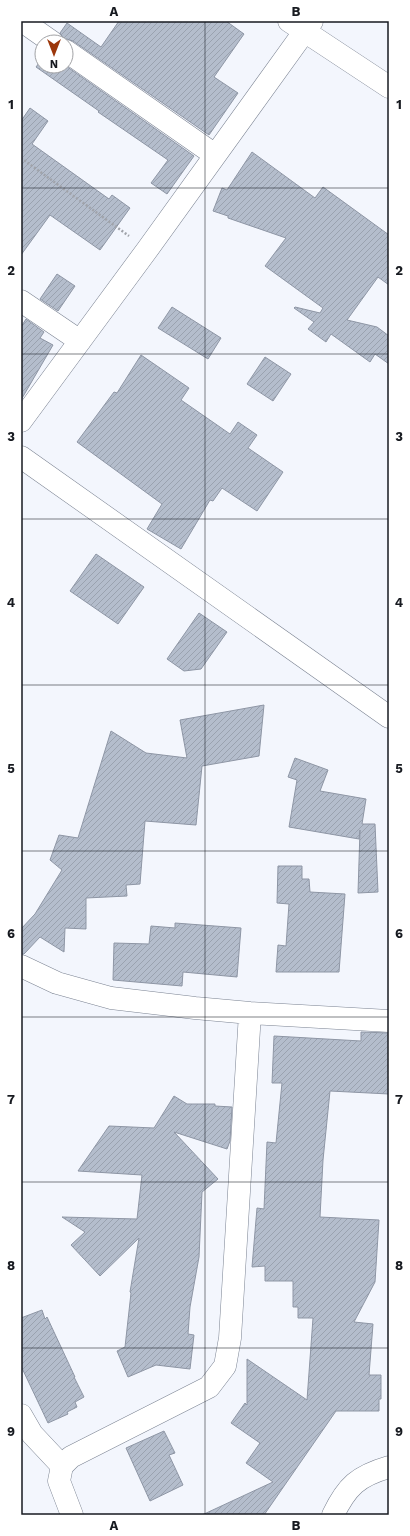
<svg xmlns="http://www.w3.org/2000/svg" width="410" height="1536" viewBox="0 0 410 1536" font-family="'Work Sans',sans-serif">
  <defs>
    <pattern id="building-hatch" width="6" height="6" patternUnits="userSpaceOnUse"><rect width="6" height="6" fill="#b4bdcc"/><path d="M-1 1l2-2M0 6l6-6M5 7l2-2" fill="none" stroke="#9aa2af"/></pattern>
  </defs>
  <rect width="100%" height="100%" fill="#f3f6fd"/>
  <path fill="url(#building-hatch)" stroke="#8e96a5" d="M119 21H226L244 34 214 77 238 93 209 135 73 41 67 39H64L60 33 67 23 101 47Z
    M42 59V66H66L194 156 167 194 151 183 168 160 98 112 99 111 36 67Z
    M30 108 48 121 32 144 109 199 112 195 130 208 100 250 50 215 21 255V121Z
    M252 152 315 198 323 187 389 235V285L378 277 347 320 377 327 389 336V364L375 354 370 362 331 334 326 342 308 329 314 322 294 308 295 307 320 313 323 308 265 266 286 238 228 218V216L213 211 222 188 227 190Z
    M57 274 75 286 58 311 40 299Z
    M172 307 221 338 208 359 158 328Z
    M26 319 44 332 40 338 53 345 21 400V327Z
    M141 355 189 388 181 400 230 434 238 422 257 435 248 448 283 472 257 511 222 488 213 501 210 500 181 549 147 529 162 504 77 442 114 392 117 393Z
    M265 357 291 374 273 401 247 384Z
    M96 554 144 587 118 624 70 591Z
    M199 613 227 632 201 669 184 671 167 659Z
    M264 705 259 756 202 766 196 825 145 821 140 884 126 885 127 896 86 898V929L65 928 64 952 40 937 24 954H21V929L35 914 62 870 50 860 59 835 78 838 111 731 146 753 187 758 180 720Z
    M295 758 328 770 320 791 366 799 362 824H375L378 892 358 893 360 830 359 839 289 827 297 780 288 777Z
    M278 866H302V879H309L310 892 345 894 339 972H276L278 945 286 946 289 904 277 903Z
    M175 923 241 928 237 977 183 972 182 986 113 980 114 943 149 944 151 926 175 928Z
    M361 1032 389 1033V1094L330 1091 323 1160 320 1217 379 1220 375 1282 354 1322 373 1324 369 1375H381V1399H379V1411H336L264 1515H202L273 1482 246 1463 260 1443 231 1423 245 1403 247 1405V1359L307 1400 313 1318H298V1307H293V1281H265V1266L252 1267 257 1208 264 1209 267 1142 276 1143 282 1083H272L274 1036 361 1041Z
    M174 1096 187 1104H215V1106L232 1107 230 1141 227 1149 174 1132 218 1179 202 1192 199 1257 190 1307 188 1334 194 1335 190 1369 156 1365 128 1377 117 1351 125 1347 131 1293 130 1292 139 1238 100 1276 71 1245 85 1232 62 1217 137 1219 142 1175 78 1171 109 1126 154 1128Z
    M42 1310 45 1319 47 1317 75 1377H74L84 1397 75 1402 77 1407 67 1412 68 1414 48 1423 21 1366V1318Z
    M164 1431 175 1453 169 1455 183 1485 150 1501 126 1448Z"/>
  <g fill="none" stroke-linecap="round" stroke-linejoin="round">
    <g stroke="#7b8392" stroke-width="23">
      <path id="street" d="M22 21 52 42
        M289 21 389 87
        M66 51 215 155
        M21 301 80 341
        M21 421 147 250 312 21
        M21 457 389 717
        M21 966 57 983 111 998 195 1008 250 1013 389 1021
        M21 1415 32 1434 62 1466
        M72 1515 59 1481 62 1466 71 1457 209 1387 225 1366 230 1338 250 1013
        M333 1515C347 1486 358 1476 389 1467"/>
    </g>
    <path stroke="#a0a3aa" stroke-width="2.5" stroke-dasharray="2 2" stroke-linecap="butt" d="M21 158 129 236"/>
    <use href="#street" stroke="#fff" stroke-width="22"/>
  </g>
  <path fill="none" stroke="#171a20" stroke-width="1" stroke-opacity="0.55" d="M205 21V1515M21 188H389M21 354H389M21 519H389M21 685H389M21 851H389M21 1017H389M21 1182H389M21 1348H389"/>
  <rect width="410" height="1536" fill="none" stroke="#ffffff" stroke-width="44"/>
  <g transform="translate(54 54) rotate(180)"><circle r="19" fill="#ffffff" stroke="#a2a3a6"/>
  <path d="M0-3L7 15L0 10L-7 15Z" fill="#9c370b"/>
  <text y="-6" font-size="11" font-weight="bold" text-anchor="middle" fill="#171a20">N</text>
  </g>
  <rect x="22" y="22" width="366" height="1492" fill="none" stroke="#171a20" stroke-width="1.5"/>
  <g font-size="13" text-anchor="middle" font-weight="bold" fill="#171a20">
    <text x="114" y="16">A</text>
    <text x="296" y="16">B</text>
    <text x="11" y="109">1</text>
    <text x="399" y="109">1</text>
    <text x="11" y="275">2</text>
    <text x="399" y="275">2</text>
    <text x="11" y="441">3</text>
    <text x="399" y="441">3</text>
    <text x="11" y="607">4</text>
    <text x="399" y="607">4</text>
    <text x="11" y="773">5</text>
    <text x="399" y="773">5</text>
    <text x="11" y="938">6</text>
    <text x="399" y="938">6</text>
    <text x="11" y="1104">7</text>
    <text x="399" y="1104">7</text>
    <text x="11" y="1270">8</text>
    <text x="399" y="1270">8</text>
    <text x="11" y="1436">9</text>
    <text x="399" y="1436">9</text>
    <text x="114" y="1530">A</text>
    <text x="296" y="1530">B</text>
  </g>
</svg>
